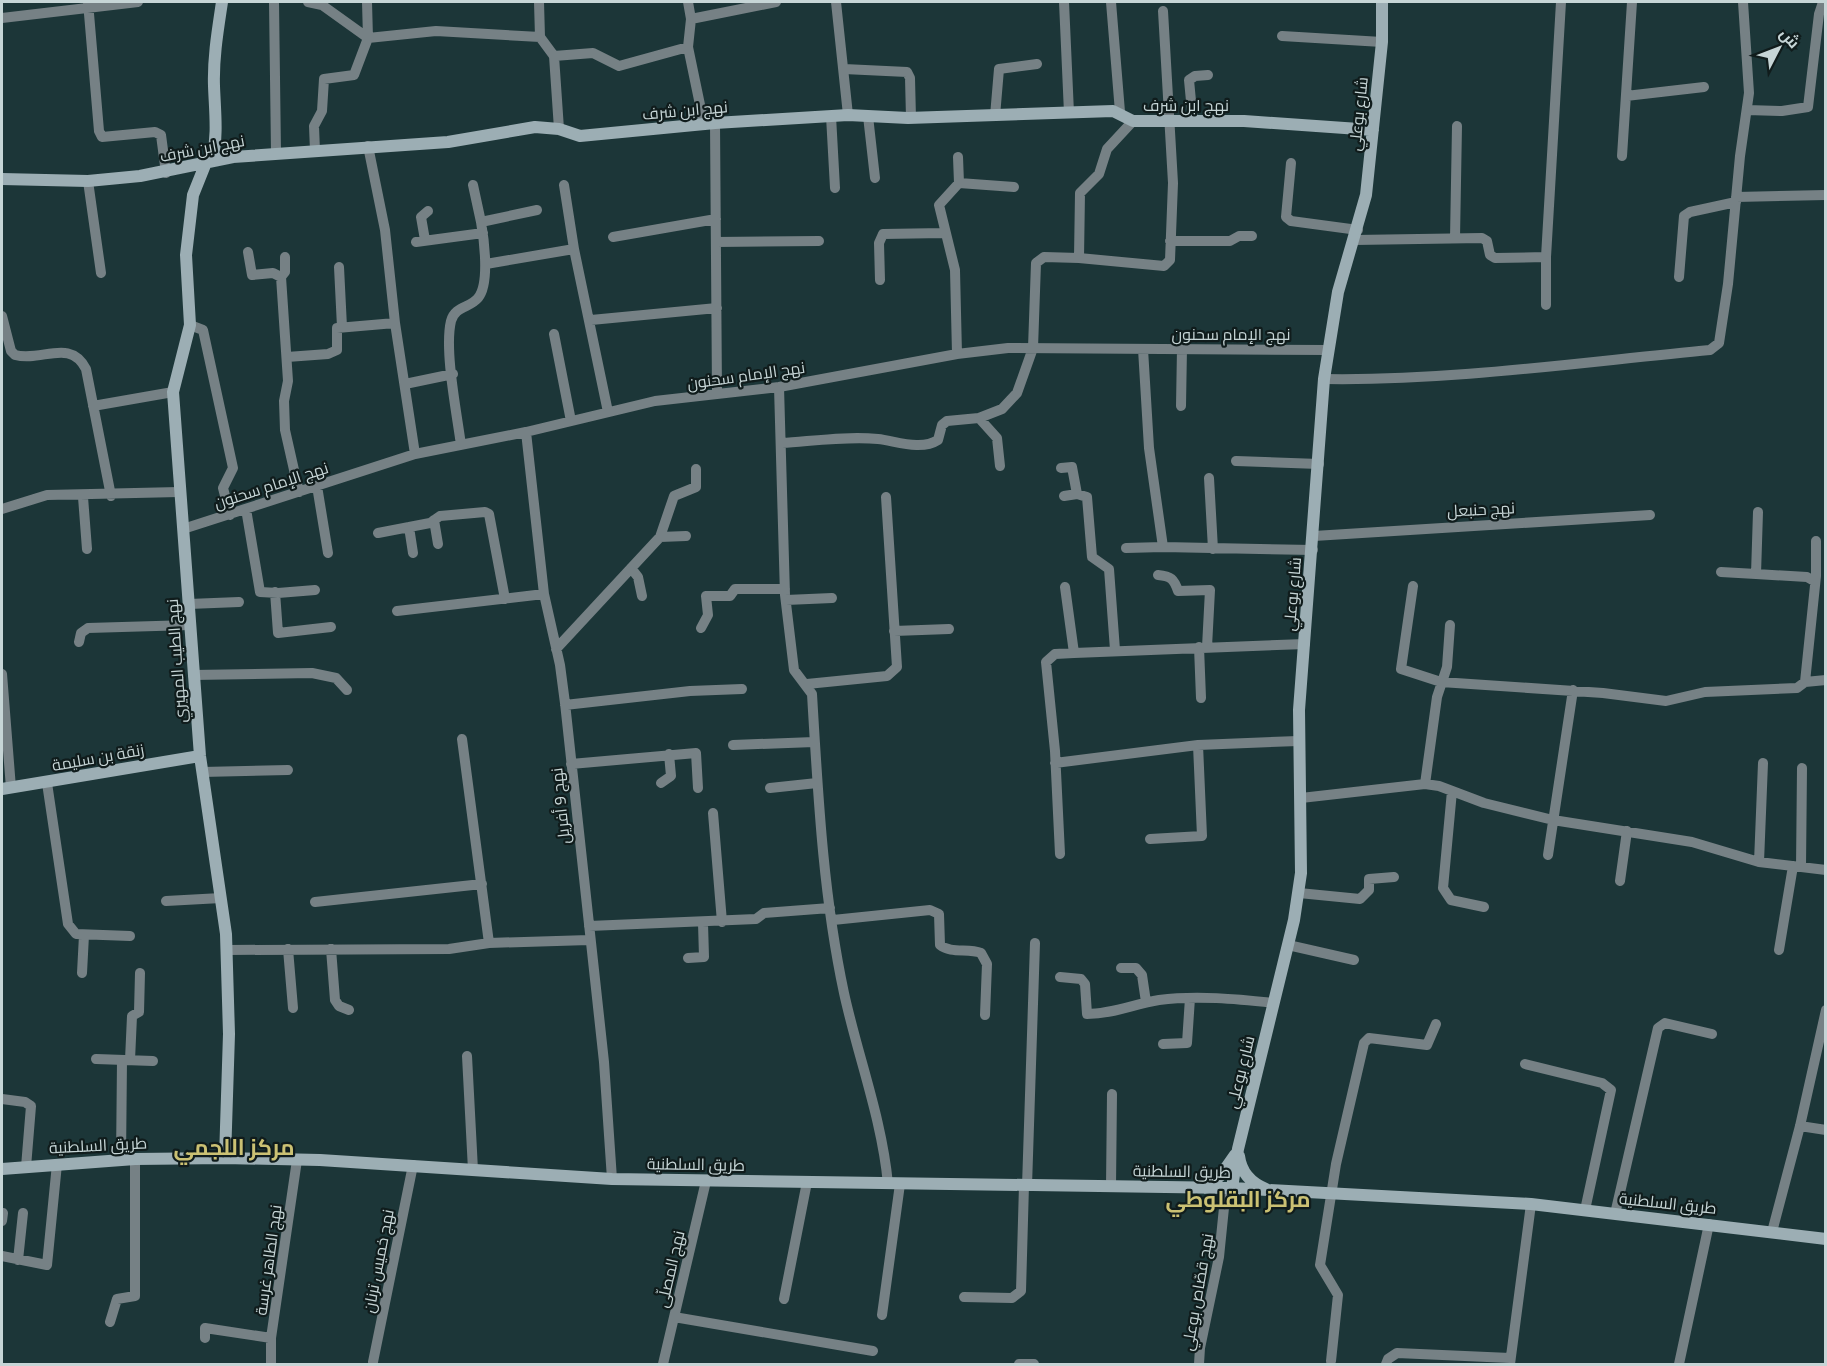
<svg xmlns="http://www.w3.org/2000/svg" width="1827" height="1366" viewBox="0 0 1827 1366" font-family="Georgia,Cairo,serif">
  <rect width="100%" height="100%" fill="#1c3638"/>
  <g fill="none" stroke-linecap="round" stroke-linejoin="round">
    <path stroke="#768185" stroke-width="10" d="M88 2 99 131 102 137 155 132 161 135 166 173
      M274 2 276 153
      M308 2 322 5 368 38 367 2
      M539 2 540 37 554 56 559 129
      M836 2 848 115
      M1064 2 1069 113
      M1111 2 1120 112
      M2 18 138 2
      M691 19 776 2
      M1282 36 1382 42
      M688 47 704 124
      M554 56 593 53 619 66 688 47 691 19 688 2
      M844 69 907 72 910 78 911 118
      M1626 96 1704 87
      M1747 110 1782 111 1808 107 1819 14 1823 2
      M831 116 835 188
      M868 116 875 178
      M995 116 999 69 1037 64
      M1133 121 1107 149 1099 174 1080 193 1079 258 1164 266 1170 260 1173 183 1163 11
      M1193 122 1189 80 1195 76 1208 75
      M715 123 717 394
      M315 151 314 126 322 111 324 79 354 75 368 38 436 31 540 37
      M1622 156 1632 2
      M958 157 959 183
      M1291 163 1286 217 1291 221 1358 230
      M88 181 101 273
      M473 185 481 222
      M564 185 574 249
      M1736 197 1826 195
      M613 237 716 219
      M1455 238 1457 126
      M425 240 421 217 428 211
      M1355 240 1482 238 1487 241 1490 255 1495 258 1546 257
      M1170 241H1230L1239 236H1252
      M416 242 483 233
      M716 242 819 241
      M248 252 252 275 273 273 281 277 288 381 284 401 285 430 299 492
      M486 264 574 249 608 412
      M339 267 342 327
      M281 277 285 272V257
      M1679 277 1684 216 1690 212 1736 202
      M880 280 879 243 883 234 944 233
      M1546 305V257L1561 2
      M2 316 11 351 15 355C42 362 70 338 86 369L111 496
      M591 320 717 308
      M395 323 415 454
      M190 325 203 330 233 468 223 488 230 515
      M554 334 571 421
      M1143 349 1149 448 1163 547 1313 550
      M957 354 955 270 939 205 959 183 1014 187
      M287 357 328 354 337 350V328L395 323 385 230 368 146
      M1324 379C1452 381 1582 362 1710 350L1719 343 1728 284 1740 156 1749 93 1743 2
      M405 384 453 374
      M779 387 785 595 794 670 812 694C818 794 823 895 844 993 858 1057 882 1119 888 1184
      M93 406 173 392
      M1181 406 1182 348
      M979 418 997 438 1000 466
      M526 432 544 594 560 665 565 703 604 1062 612 1179
      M782 443C813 441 847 436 878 439 896 441 921 451 938 440L942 425 947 421 979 418 1002 409 1017 393 1033 348 1036 263 1044 257 1079 258
      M461 445C457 414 444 350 451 321 455 306 470 308 478 298 490 284 484 239 481 222L537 210
      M1236 461 1319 464
      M1061 468 1072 467 1077 494 1087 497 1092 557 1109 569 1115 650
      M1209 478 1213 549
      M317 486 328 553
      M1064 496 1077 494
      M83 497 87 549
      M2 509 47 495 179 492
      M246 509 260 592 278 593 315 590
      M1758 512 1756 574 1807 577 1814 581
      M434 520 438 544
      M409 527 413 553
      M183 529 415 454 526 432 655 401 779 387 957 354 1008 348 1328 350
      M378 533 430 523 440 516 485 512 489 514 505 599
      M1314 536 1650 515
      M660 537 686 536
      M1126 548 1163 547
      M631 568 638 577 642 596
      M1721 572 1756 574
      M1158 575C1171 576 1174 579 1178 591L1210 590 1207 647
      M1413 586 1401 669 1441 682 1603 693 1666 701 1705 692 1797 688 1805 682 1826 680
      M1065 587 1074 653
      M275 592 278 633 331 627
      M786 600 832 598
      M189 604 239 602
      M397 611 544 594
      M701 628 708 615 706 596H730L735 589H785
      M894 631 949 629
      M79 642 81 633 88 628 190 625
      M1199 647 1201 698
      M556 649 660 537 674 496 696 487V469
      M2 674 11 788
      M193 675 312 673 336 678 347 690
      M1805 682 1816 576V541
      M807 684 887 676 897 667 886 497
      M565 705 690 691 742 689
      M462 739 489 943
      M733 745 814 742
      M1055 763 1198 745 1298 741
      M571 764 696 753 698 788
      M202 772 288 770
      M47 783 68 924 76 934 130 936
      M661 783 671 776 669 754
      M1425 784 1437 697 1447 667 1450 625
      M770 788 817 783
      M1452 791 1443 888 1451 900 1484 907
      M1301 798 1425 784 1439 786 1484 803 1553 820 1692 842 1759 862 1826 870
      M713 813 722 922
      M1150 839 1202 836 1198 745
      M1060 854 1055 751 1046 662 1055 654 1074 653 1305 644
      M1548 855 1573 690
      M1759 862 1763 763
      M1801 867 1802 768
      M1620 881 1627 831
      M1299 893 1360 899 1369 890V879L1394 877
      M166 901 221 898
      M315 902 482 884
      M833 920 930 910 939 914 940 945C951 954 968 948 981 953L987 964 985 1015
      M589 926 756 919 764 913 830 908
      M1288 945 1354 960
      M288 949 293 1008
      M331 949 335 1000 339 1006 349 1010
      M227 950 449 949 489 943 589 940
      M1779 950 1793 866
      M688 958 704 957 703 923
      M1121 968H1136L1142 975 1146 1002
      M82 973 84 935
      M1060 977 1081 979 1085 984 1087 1014C1113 1014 1134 1004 1159 1000 1196 995 1237 999 1274 1003
      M1163 1044 1187 1043 1190 998
      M467 1056 473 1170
      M96 1059 153 1061
      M130 1060 132 1016 139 1012 140 973
      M1525 1064 1602 1083 1611 1090 1585 1210
      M2 1099 25 1102 31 1106 26 1167
      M1800 1126 1826 1130
      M121 1160 122 1060
      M1027 1186 1035 943
      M1111 1186 1112 1094
      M1615 1214 1658 1028 1665 1023 1712 1034
      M2 1221 3 1213
      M1772 1232 1800 1126 1826 1010
      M2 1256 47 1265 57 1164
      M18 1260 23 1213
      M964 1297 1012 1298 1021 1291 1024 1185
      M784 1299 807 1182
      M882 1315 900 1184
      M674 1317 873 1351
      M110 1322 117 1299 135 1296V1159
      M205 1338V1328L271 1338
      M1331 1361 1338 1295 1320 1265 1336 1164 1364 1043 1369 1038 1427 1045 1436 1024
      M373 1362 413 1165
      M271 1364V1338L297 1160
      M663 1364 706 1181
      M1019 1364H1034
      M1199 1364 1200 1348 1219 1257 1226 1188
      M1386 1364 1388 1359 1397 1353 1510 1358
      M1510 1364 1531 1204
      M1679 1364 1709 1224"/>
    <path stroke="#9caeb4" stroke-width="12" d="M212 161C218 135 215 113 214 86 213 58 218 29 222 2
      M205 165 193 195 186 255 190 325 173 392 200 756 226 934 229 1034 225 1158
      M2 179 88 181 140 176 233 157 448 142 535 127 559 129 580 136 715 123 848 115 908 118 1113 111 1133 121H1244L1373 130
      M2 789 200 756
      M1239 1156C1241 1172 1251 1183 1266 1189
      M2 1169 135 1159 225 1158 320 1160 612 1179 1232 1188 1531 1204 1826 1239
      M1205 1188 1221 1175 1235 1155
      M1232 1188 1238 1149 1294 920 1301 873 1299 710 1324 379 1338 292 1366 195 1382 42V2"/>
  </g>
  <g text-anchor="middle" stroke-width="4.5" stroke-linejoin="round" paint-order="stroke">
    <g font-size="16" fill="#c6d5d6" stroke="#101c1c">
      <text x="1186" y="111">نهج ابن شرف</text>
      <text transform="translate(685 110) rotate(-5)" y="6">نهج ابن شرف</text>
      <text transform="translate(1358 114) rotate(-84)" y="6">شارع بوعلي</text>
      <text transform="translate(202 148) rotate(-11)" y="6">نهج ابن شرف</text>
      <text x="1231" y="340">نهج الإمام سحنون</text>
      <text transform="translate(746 375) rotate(-8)" y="6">نهج الإمام سحنون</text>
      <text transform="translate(271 485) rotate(-18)" y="6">نهج الإمام سحنون</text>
      <text transform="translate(1481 509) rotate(-3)" y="6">نهج حنبعل</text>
      <text transform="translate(1292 594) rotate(-85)" y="6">شارع بوعلي</text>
      <text transform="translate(176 661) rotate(-94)" y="6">نهج الطيب المهيري</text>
      <text transform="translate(98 757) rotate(-10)" y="6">زنقة بن سليمة</text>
      <text transform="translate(560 806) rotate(-96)" y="6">نهج 9 أفريل</text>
      <text transform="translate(1240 1072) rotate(-76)" y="6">شارع بوعلي</text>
      <text transform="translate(98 1145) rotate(-3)" y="6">طريق السلطنية</text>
      <text transform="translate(696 1164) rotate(1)" y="6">طريق السلطنية</text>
      <text transform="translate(1182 1171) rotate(1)" y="6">طريق السلطنية</text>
      <text transform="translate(1668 1203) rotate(6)" y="6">طريق السلطنية</text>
      <text transform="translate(268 1260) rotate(-82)" y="6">نهج الطاهر غرسة</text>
      <text transform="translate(378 1261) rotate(-79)" y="6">نهج خميس ترنان</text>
      <text transform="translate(670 1269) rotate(-77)" y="6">نهج المصلّى</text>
      <text transform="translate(1197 1292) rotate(-80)" y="6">نهج قصّاص بوعلي</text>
    </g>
    <g font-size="22" font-weight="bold" fill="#cbc173" stroke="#101c1c">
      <text x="234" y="1155">مركز اللجمي</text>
      <text x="1238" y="1207">مركز البقلوطي</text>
    </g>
  </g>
  <rect width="1827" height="1366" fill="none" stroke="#c6d5d6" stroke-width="6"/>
  <g transform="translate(1779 48) rotate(48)" stroke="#101c1c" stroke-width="4.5" paint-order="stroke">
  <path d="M0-4.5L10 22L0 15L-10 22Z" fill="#c6d5d6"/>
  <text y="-9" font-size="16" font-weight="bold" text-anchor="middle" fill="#c6d5d6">ش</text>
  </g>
</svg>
